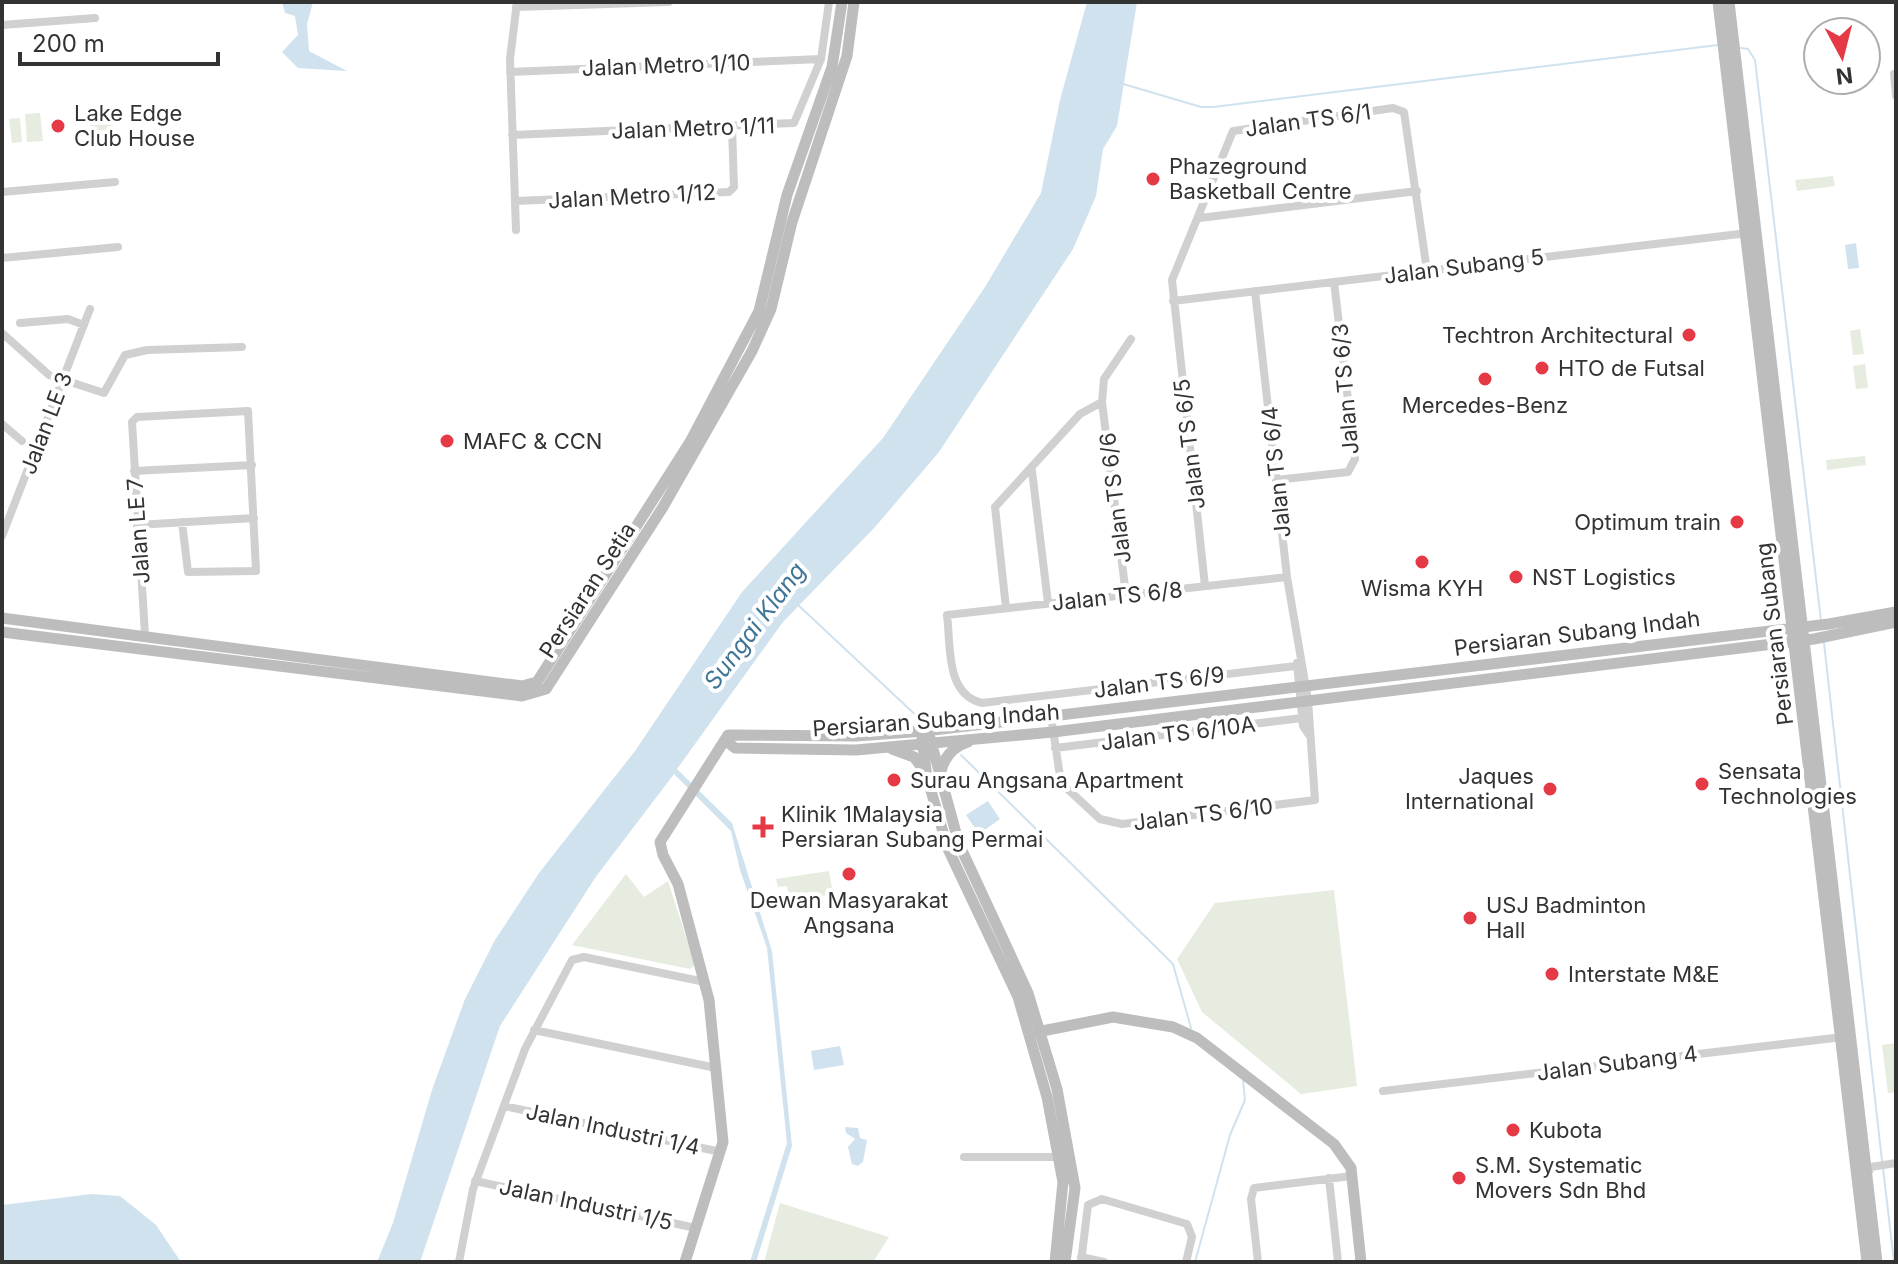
<svg xmlns="http://www.w3.org/2000/svg" width="1898" height="1264" viewBox="0 0 1898 1264" font-family="Inter,sans-serif">
  <rect width="100%" height="100%" fill="#fff"/>
  <path fill="#e6ecdf" d="M40 113 43 141 27 142 25 114Z
    M112 117V137L91 140 90 118Z
    M20 118 22 142 12 143 9 119Z
    M1833 176 1835 186 1797 191 1795 180Z
    M1860 329 1864 354 1853 355 1850 331Z
    M1865 364 1868 388 1856 389 1853 366Z
    M1865 456 1866 465 1827 470 1826 460Z
    M829 871 833 894 790 902 787 886 778 887 776 879Z
    M626 874 644 897 668 881 695 965 690 969 572 945Z
    M1334 890 1357 1086 1301 1094 1202 1012 1177 959 1215 903Z
    M1896 1043V1092L1888 1093 1882 1045Z
    M780 1203 889 1237 873 1262H764Z"/>
  <path fill="#cfe2ee" d="M282 2H313L307 24 309 51 347 71 298 68 282 52 298 35 295 16 285 13Z
    M1087 2H1137L1117 126 1103 149 1096 196 1073 249 939 452 875 527 783 622 677 769 732 823 772 951 792 1146 756 1262H750L787 1143 767 948 740 870 731 831 674 774 595 878 500 1026 420 1262H377L393 1223 432 1090 465 999 495 940 539 873 635 751 742 592 883 438 985 287 1041 193 1060 100Z
    M1856 243 1859 268 1848 269 1845 245Z
    M988 801 1000 819 979 834 966 815Z
    M840 1046 844 1065 814 1070 811 1051Z
    M845 1127 858 1128 860 1138 867 1140 863 1162 858 1166 852 1164 848 1147 855 1139 846 1133Z
    M92 1194 120 1196 156 1225 181 1262H2V1205Z"/>
  <g fill="none" stroke-linecap="round" stroke-linejoin="round">
    <path stroke="#cfe2ee" stroke-width="2" d="M1741 48 1748 49 1755 60 1821 621
      M1120 83 1201 107H1213L1718 45
      M797 604 921 720
      M1824 643 1882 1161
      M961 755 1173 964 1191 1028
      M1883 1168 1894 1262
      M1195 1262 1230 1135 1245 1100 1243 1080"/>
    <path stroke="#d0d0d0" stroke-width="8" d="M516 7 669 2
      M2 25 95 18
      M510 72 821 59
      M1894 74 1896 96
      M512 135 794 123 821 59 829 2
      M2 192 115 182
      M515 201 729 192 734 187 732 126
      M1200 218 1417 191
      M516 230 510 59 517 2
      M2 258 118 247
      M1173 301 1748 233
      M20 323 68 319 84 325
      M2 333 49 375 104 393 125 355 147 350 242 347
      M1102 402 1126 595
      M2 424 22 441
      M134 471 252 465
      M1032 471 1048 603
      M1276 480 1348 472 1355 459 1334 282
      M137 525 254 518
      M2 536 90 309
      M1287 577 947 615C951 646 945 694 982 703L1296 666
      M1205 586 1172 280 1233 131 1393 108 1404 112 1427 271
      M1006 608 995 507 1080 414 1102 402 1104 379 1131 339
      M145 635 132 422 137 417 248 411 256 571 188 572 182 522
      M1297 663 1303 726 1309 735
      M1051 716 1061 783 1100 819 1122 824 1315 800 1308 700 1287 577 1255 291
      M1055 748 1302 718
      M534 1030 716 1068
      M1383 1091 1843 1037
      M504 1106 721 1152
      M964 1157H1062
      M1867 1176 1871 1167 1896 1163
      M1329 1178 1338 1262
      M475 1181 696 1228
      M1081 1257 1104 1262
      M459 1262 473 1189 525 1049 572 960 584 957 705 982
      M1081 1262 1088 1205 1102 1199 1187 1224 1192 1237 1186 1262
      M1258 1262 1251 1199 1254 1188 1352 1176"/>
    <path stroke="#bdbdbd" stroke-width="11" d="M1718 2 1867 1262
      M1729 2 1877 1262
      M2 618 522 686 537 682 690 442 759 311 787 195 832 67 842 2
      M2 632 522 696 546 689 663 507 752 351 771 309 792 222 847 56 854 2
      M930 738 959 844 1028 993 1057 1089 1075 1188 1065 1262
      M922 739 927 777 948 849 1018 997 1047 1097 1063 1182 1055 1262
      M725 740 735 748 856 750 1053 732 1814 639 1896 622
      M892 749 914 757 923 769
      M940 775C943 759 952 747 968 742
      M1037 1032 1113 1017 1173 1027 1197 1038 1334 1144 1351 1168 1361 1262
      M685 1262 723 1142 709 1000 678 884 663 855 660 842 728 735 856 736 925 731 1829 624 1896 612"/>
  </g>
  <g fill="#e63946" stroke="#fff" stroke-width="3">
    <circle cx="58" cy="126" r="8"/>
    <circle cx="1153" cy="179" r="8"/>
    <circle cx="1689" cy="335" r="8"/>
    <circle cx="1542" cy="368" r="8"/>
    <circle cx="1485" cy="379" r="8"/>
    <circle cx="447" cy="441" r="8"/>
    <circle cx="1737" cy="522" r="8"/>
    <circle cx="1422" cy="562" r="8"/>
    <circle cx="1516" cy="577" r="8"/>
    <circle cx="894" cy="780" r="8"/>
    <circle cx="1702" cy="784" r="8"/>
    <circle cx="1550" cy="789" r="8"/>
    <path d="M759 815h8v8h8v8h-8v8h-8v-8h-8v-8h8z"/>
    <circle cx="849" cy="874" r="8"/>
    <circle cx="1470" cy="918" r="8"/>
    <circle cx="1552" cy="974" r="8"/>
    <circle cx="1513" cy="1130" r="8"/>
    <circle cx="1459" cy="1178" r="8"/>
  </g>
  <g text-anchor="middle" stroke-width="8" stroke-linejoin="round" paint-order="stroke">
    <g font-size="22" fill="#333" stroke="#fff">
      <text transform="translate(666 65) rotate(-2)" y="8">Jalan Metro 1/10</text>
      <text transform="translate(1308 120) rotate(-8)" y="8">Jalan TS 6/1</text>
      <text transform="translate(693 128) rotate(-2)" y="8">Jalan Metro 1/11</text>
      <text transform="translate(632 196) rotate(-3)" y="8">Jalan Metro 1/12</text>
      <text transform="translate(1464 266) rotate(-7)" y="8">Jalan Subang 5</text>
      <text transform="translate(1345 389) rotate(-95)" y="8">Jalan TS 6/3</text>
      <text transform="translate(46 423) rotate(-69)" y="8">Jalan LE 3</text>
      <text transform="translate(1189 444) rotate(-97)" y="8">Jalan TS 6/5</text>
      <text transform="translate(1276 472) rotate(-96)" y="8">Jalan TS 6/4</text>
      <text transform="translate(1115 498) rotate(-97)" y="8">Jalan TS 6/6</text>
      <text transform="translate(138 531) rotate(-94)" y="8">Jalan LE 7</text>
      <text transform="translate(587 590) rotate(-57)" y="8">Persiaran Setia</text>
      <text transform="translate(1117 596) rotate(-6)" y="8">Jalan TS 6/8</text>
      <text transform="translate(1577 633) rotate(-7)" y="8">Persiaran Subang Indah</text>
      <text transform="translate(1774 634) rotate(-97)" y="8">Persiaran Subang</text>
      <text transform="translate(1159 682) rotate(-7)" y="8">Jalan TS 6/9</text>
      <text transform="translate(936 720) rotate(-4)" y="8">Persiaran Subang Indah</text>
      <text transform="translate(1178 733) rotate(-7)" y="8">Jalan TS 6/10A</text>
      <text transform="translate(1203 814) rotate(-7)" y="8">Jalan TS 6/10</text>
      <text transform="translate(1617 1063) rotate(-7)" y="8">Jalan Subang 4</text>
      <text transform="translate(613 1129) rotate(12)" y="8">Jalan Industri 1/4</text>
      <text transform="translate(586 1204) rotate(12)" y="8">Jalan Industri 1/5</text>
    </g>
    <g font-size="22" fill="#333" stroke="#fff" text-anchor="start">
      <text x="74" y="121">Lake Edge<tspan x="74" dy="25">Club House</tspan></text>
      <text x="1169" y="174">Phazeground<tspan x="1169" dy="25">Basketball Centre</tspan></text>
      <text x="1673" y="343" text-anchor="end">Techtron Architectural</text>
      <text x="1558" y="376">HTO de Futsal</text>
      <text x="1485" y="413" text-anchor="middle">Mercedes-Benz</text>
      <text x="463" y="449">MAFC &amp; CCN</text>
      <text x="1721" y="530" text-anchor="end">Optimum train</text>
      <text x="1532" y="585">NST Logistics</text>
      <text x="1422" y="596" text-anchor="middle">Wisma KYH</text>
      <text x="1718" y="779">Sensata<tspan x="1718" dy="25">Technologies</tspan></text>
      <text x="1534" y="784" text-anchor="end">Jaques<tspan x="1534" dy="25">International</tspan></text>
      <text x="910" y="788">Surau Angsana Apartment</text>
      <text x="781" y="822">Klinik 1Malaysia<tspan x="781" dy="25">Persiaran Subang Permai</tspan></text>
      <text x="849" y="908" text-anchor="middle">Dewan Masyarakat<tspan x="849" dy="25">Angsana</tspan></text>
      <text x="1486" y="913">USJ Badminton<tspan x="1486" dy="25">Hall</tspan></text>
      <text x="1568" y="982">Interstate M&amp;E</text>
      <text x="1529" y="1138">Kubota</text>
      <text x="1475" y="1173">S.M. Systematic<tspan x="1475" dy="25">Movers Sdn Bhd</tspan></text>
    </g>
    <g font-size="24" font-style="italic" fill="#3f7597" stroke="#fff">
      <text transform="translate(755 626) rotate(-53)" y="8">Sungai Klang</text>
    </g>
  </g>
  <rect width="1898" height="1264" fill="none" stroke="#333333" stroke-width="8"/>
  <g transform="translate(1842 56) rotate(173)"><circle r="38" fill="#ffffff" stroke="#adadad" stroke-width="2"/>
  <path d="M0-6L14 30L0 20L-14 30Z" fill="#e63946"/>
  <text y="-12" font-size="22" font-weight="bold" text-anchor="middle" fill="#333333">N</text>
  </g>
  <path d="M20 52v12h198v-12" fill="none" stroke="#333333" stroke-width="4"/>
  <text x="32" y="52" font-size="24" fill="#333333" stroke="#ffffff" stroke-width="6" paint-order="stroke">200 m</text>
</svg>
